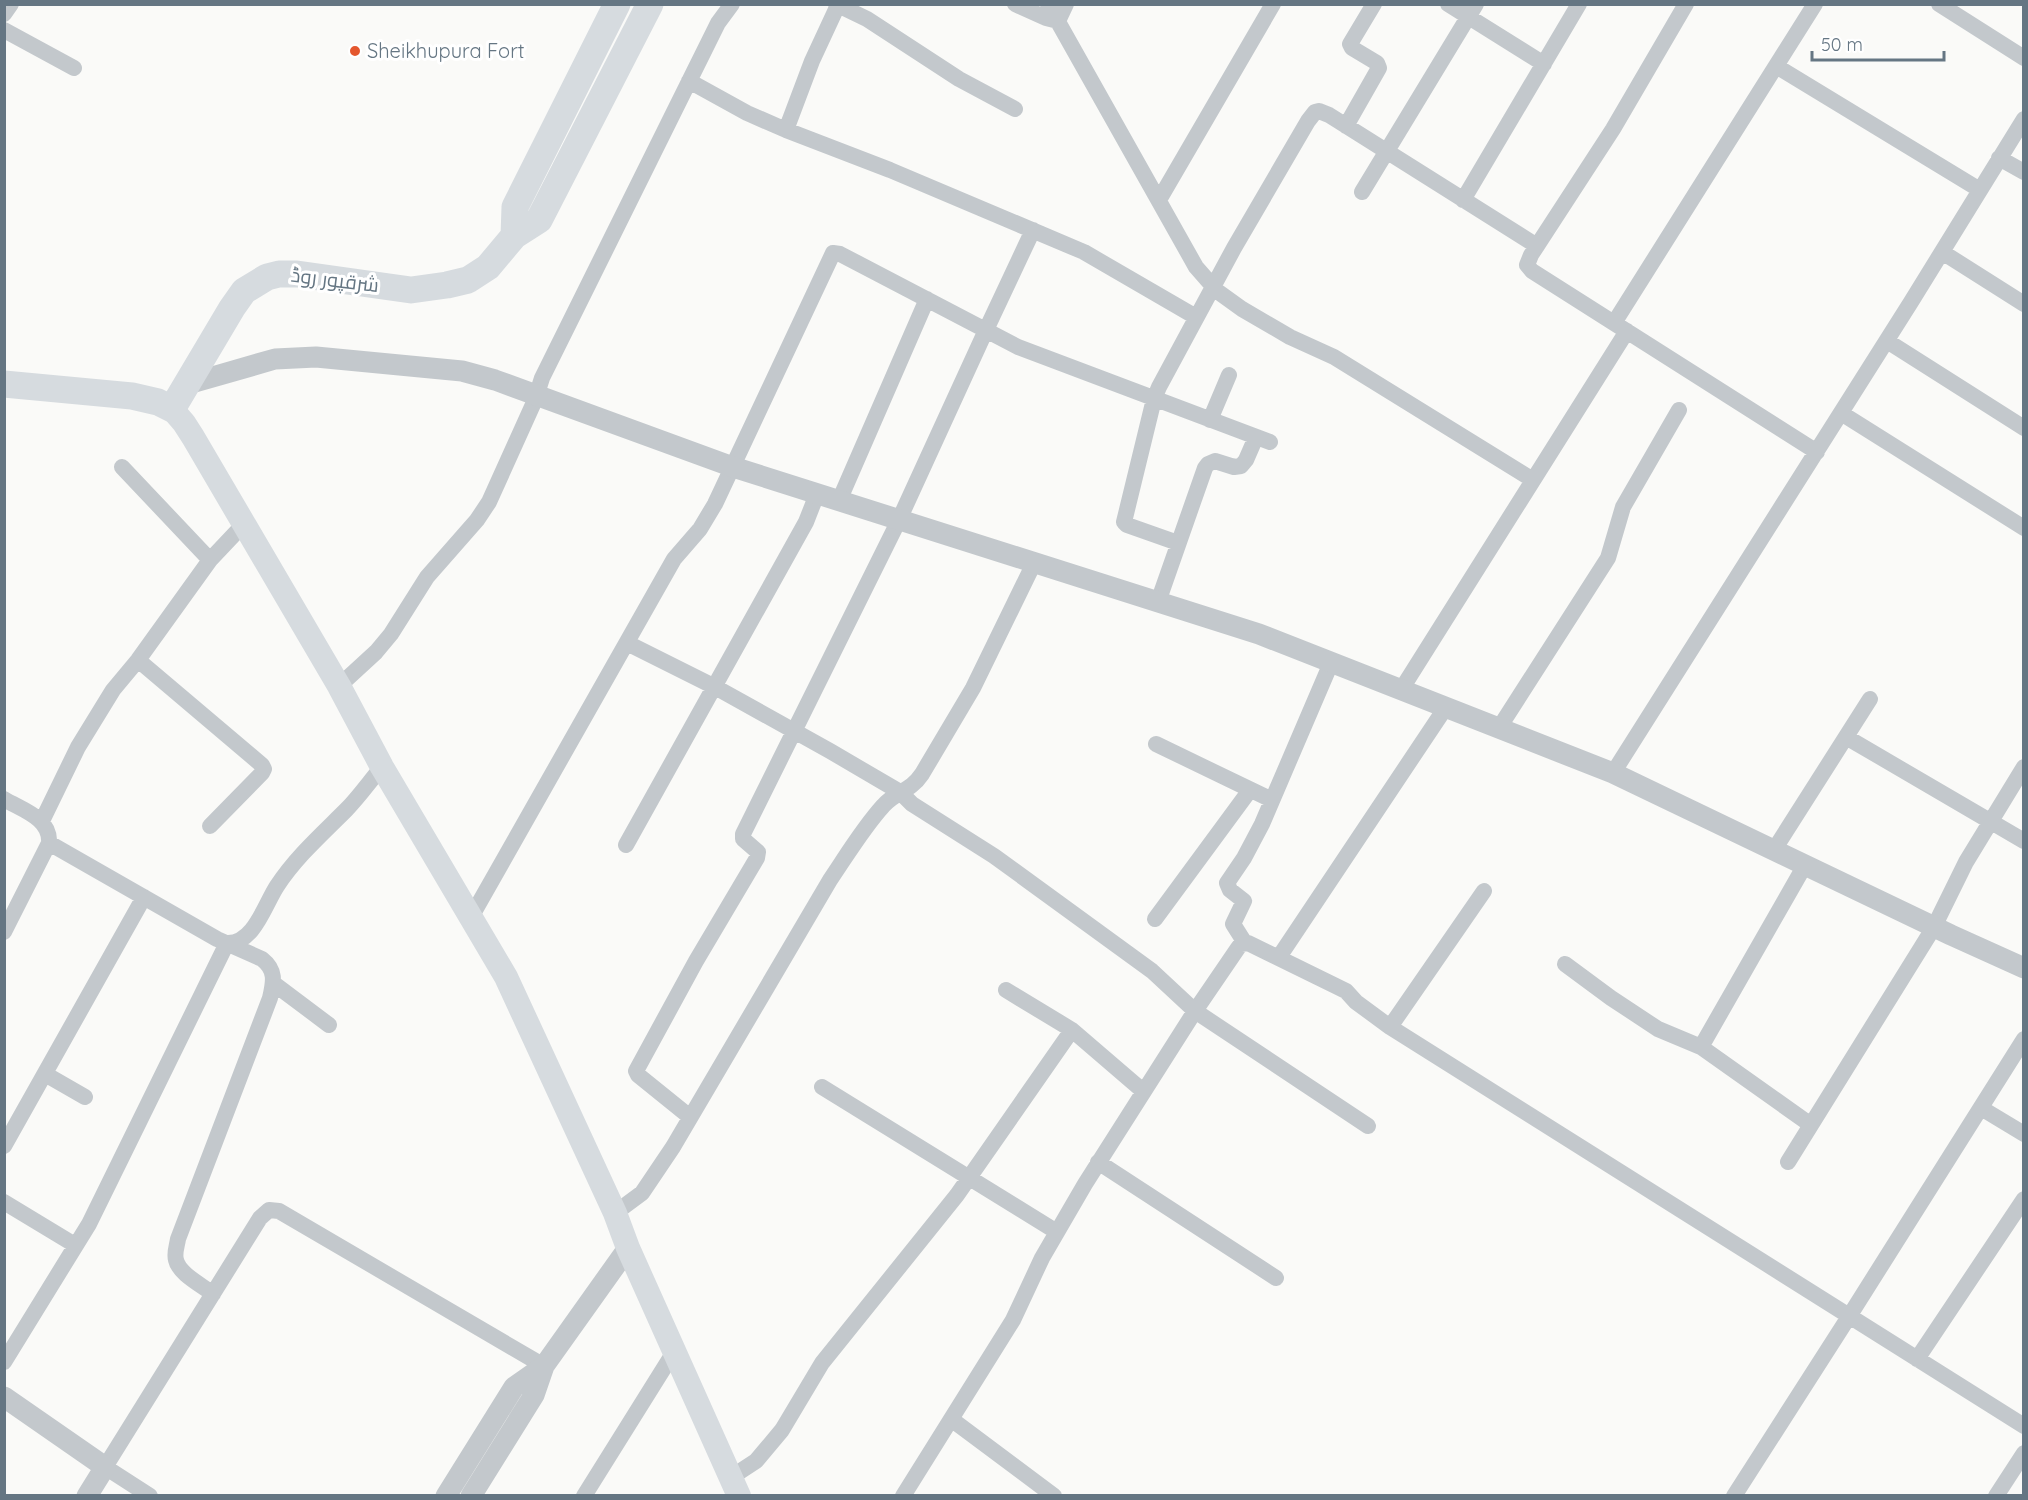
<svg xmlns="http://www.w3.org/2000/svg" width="2028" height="1500" viewBox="0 0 2028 1500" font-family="Quicksand,Cairo,sans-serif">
  <rect width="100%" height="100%" fill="#fafaf8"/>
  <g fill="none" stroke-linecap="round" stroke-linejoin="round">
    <path stroke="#c3c8cc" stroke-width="16" d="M836 4 867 19 959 79 1015 109
      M1015 4 1046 18 1058 21 1066 4
      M1048 4 1196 267 1217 291 1242 309 1290 337 1334 357 1533 480
      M1448 4 1544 64
      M1686 4 1613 129 1531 255 1527 265 1532 271 1817 452
      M1939 4 2024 58
      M4 14 11 4
      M4 30 74 68
      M1776 66 1980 190
      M689 81 747 113 786 130 890 170 1084 252 1196 317
      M1346 126 1379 68 1377 63 1352 48 1350 44 1374 4
      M786 130 812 61 838 5
      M1999 158 2024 172
      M1362 192 1476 4
      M1159 200 1273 4
      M1463 200 1579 4
      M1942 252 2024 304
      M1614 323 1815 4
      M1887 341 2024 428
      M1841 413 2024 528
      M1210 420 1229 375
      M122 467 210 560
      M839 501 927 299
      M1178 543 1127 525 1124 522 1154 399 1159 387 1234 248 1308 121 1315 112 1319 111 1329 115 1537 246
      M1158 602 1205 468 1208 464 1215 461 1234 467 1241 466 1246 460 1256 437
      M627 643 715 687 830 751 900 792 912 804 994 856 1152 971 1195 1011 1368 1126
      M138 660 262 765 264 769 262 773 210 826
      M339 686 376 652 391 634 427 577 477 520 489 502 535 400 542 378 718 23 732 4
      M1401 690 1627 331
      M1499 728 1608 558 1623 507 1679 410
      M1846 737 2024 841
      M1156 744 1272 800
      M1613 773 1911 302 2024 119
      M4 799C22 810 51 818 49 843L4 932
      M42 821 78 747 113 690 138 660 210 560 244 524
      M49 843 217 939 262 959C276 970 274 981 270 998L178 1239C177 1246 174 1253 176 1260 179 1274 202 1285 213 1294
      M626 845 806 522 817 494
      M1774 850 1870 699
      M470 919 674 559 700 529 715 504 833 253 840 254 1018 347 1270 442
      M1155 919 1250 790
      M227 943C254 944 265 904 277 886 296 857 322 834 346 810 359 797 370 781 382 767
      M1245 943 1233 924 1244 901 1230 890 1227 883 1244 858 1262 824 1331 663
      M1279 957 1446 707
      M1565 964 1611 998 1658 1029 1701 1047 1811 1125
      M273 983 329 1025
      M1006 990 1072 1030 1143 1091
      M1390 1027 1484 891
      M1701 1047 1805 865
      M45 1074 85 1097
      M822 1087 1057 1232
      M1981 1108 2024 1134
      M690 1117 638 1075 636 1071 696 961 757 858 758 852 743 839V834L899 520 986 330 1033 230
      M4 1146 144 897
      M1098 1162 1276 1278
      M1788 1162 1934 927 1966 862 2024 767
      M4 1202 75 1245
      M615 1213 642 1193 673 1147 830 880C847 855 863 828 883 806 896 791 910 792 922 774L973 688 1034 563
      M1917 1359 2024 1199
      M4 1362 89 1224 227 943
      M951 1419 1054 1496
      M730 1478 756 1461 782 1430 822 1363 957 1195 1072 1030
      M150 1496 105 1467 260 1218 269 1210 279 1211 544 1366
      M584 1496 674 1352
      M903 1496 1013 1320 1042 1258 1085 1184 1195 1011 1238 948 1241 944 1248 943 1346 991 1356 1002 1390 1027 2024 1426
      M1734 1496 1850 1315 2024 1039
      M1996 1496 2024 1453"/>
    <path stroke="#c3c8cc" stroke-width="21" d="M188 384 275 359 316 357 462 371 495 380 733 467 1259 634 1613 773 1951 935 2024 968
      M4 1397 105 1467 87 1496
      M446 1496 514 1387 544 1366
      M471 1496 534 1395 544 1366 628 1248"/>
    <path stroke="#d6dbdf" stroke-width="24" d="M172 409 184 423 193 437 339 686 382 767 506 977 615 1213 628 1248 739 1496"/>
    <path stroke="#d6dbdf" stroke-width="27" d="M514 236 515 207 617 4
      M4 384 132 396 158 402 172 409 232 308 244 291 267 277 279 274H297L411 290 447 285 468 280 488 267 514 236 539 220 650 4"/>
  </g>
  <circle fill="#e4572e" stroke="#fff" stroke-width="2" cx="355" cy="51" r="6"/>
  <g text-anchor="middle" stroke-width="6" stroke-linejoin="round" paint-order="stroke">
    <g font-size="20" fill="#657683" stroke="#fff" text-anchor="start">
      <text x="367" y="58">Sheikhupura Fort</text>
    </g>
    <g font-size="20" fill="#657683" stroke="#fff">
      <text transform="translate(335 280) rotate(7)" y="7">شرقپور روڈ</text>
    </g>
  </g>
  <rect width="2028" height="1500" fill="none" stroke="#657683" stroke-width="12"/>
  <path d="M1812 51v9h132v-9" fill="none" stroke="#657683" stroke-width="3"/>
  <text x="1821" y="51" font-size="18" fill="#657683" stroke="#ffffff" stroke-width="4.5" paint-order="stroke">50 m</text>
</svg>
